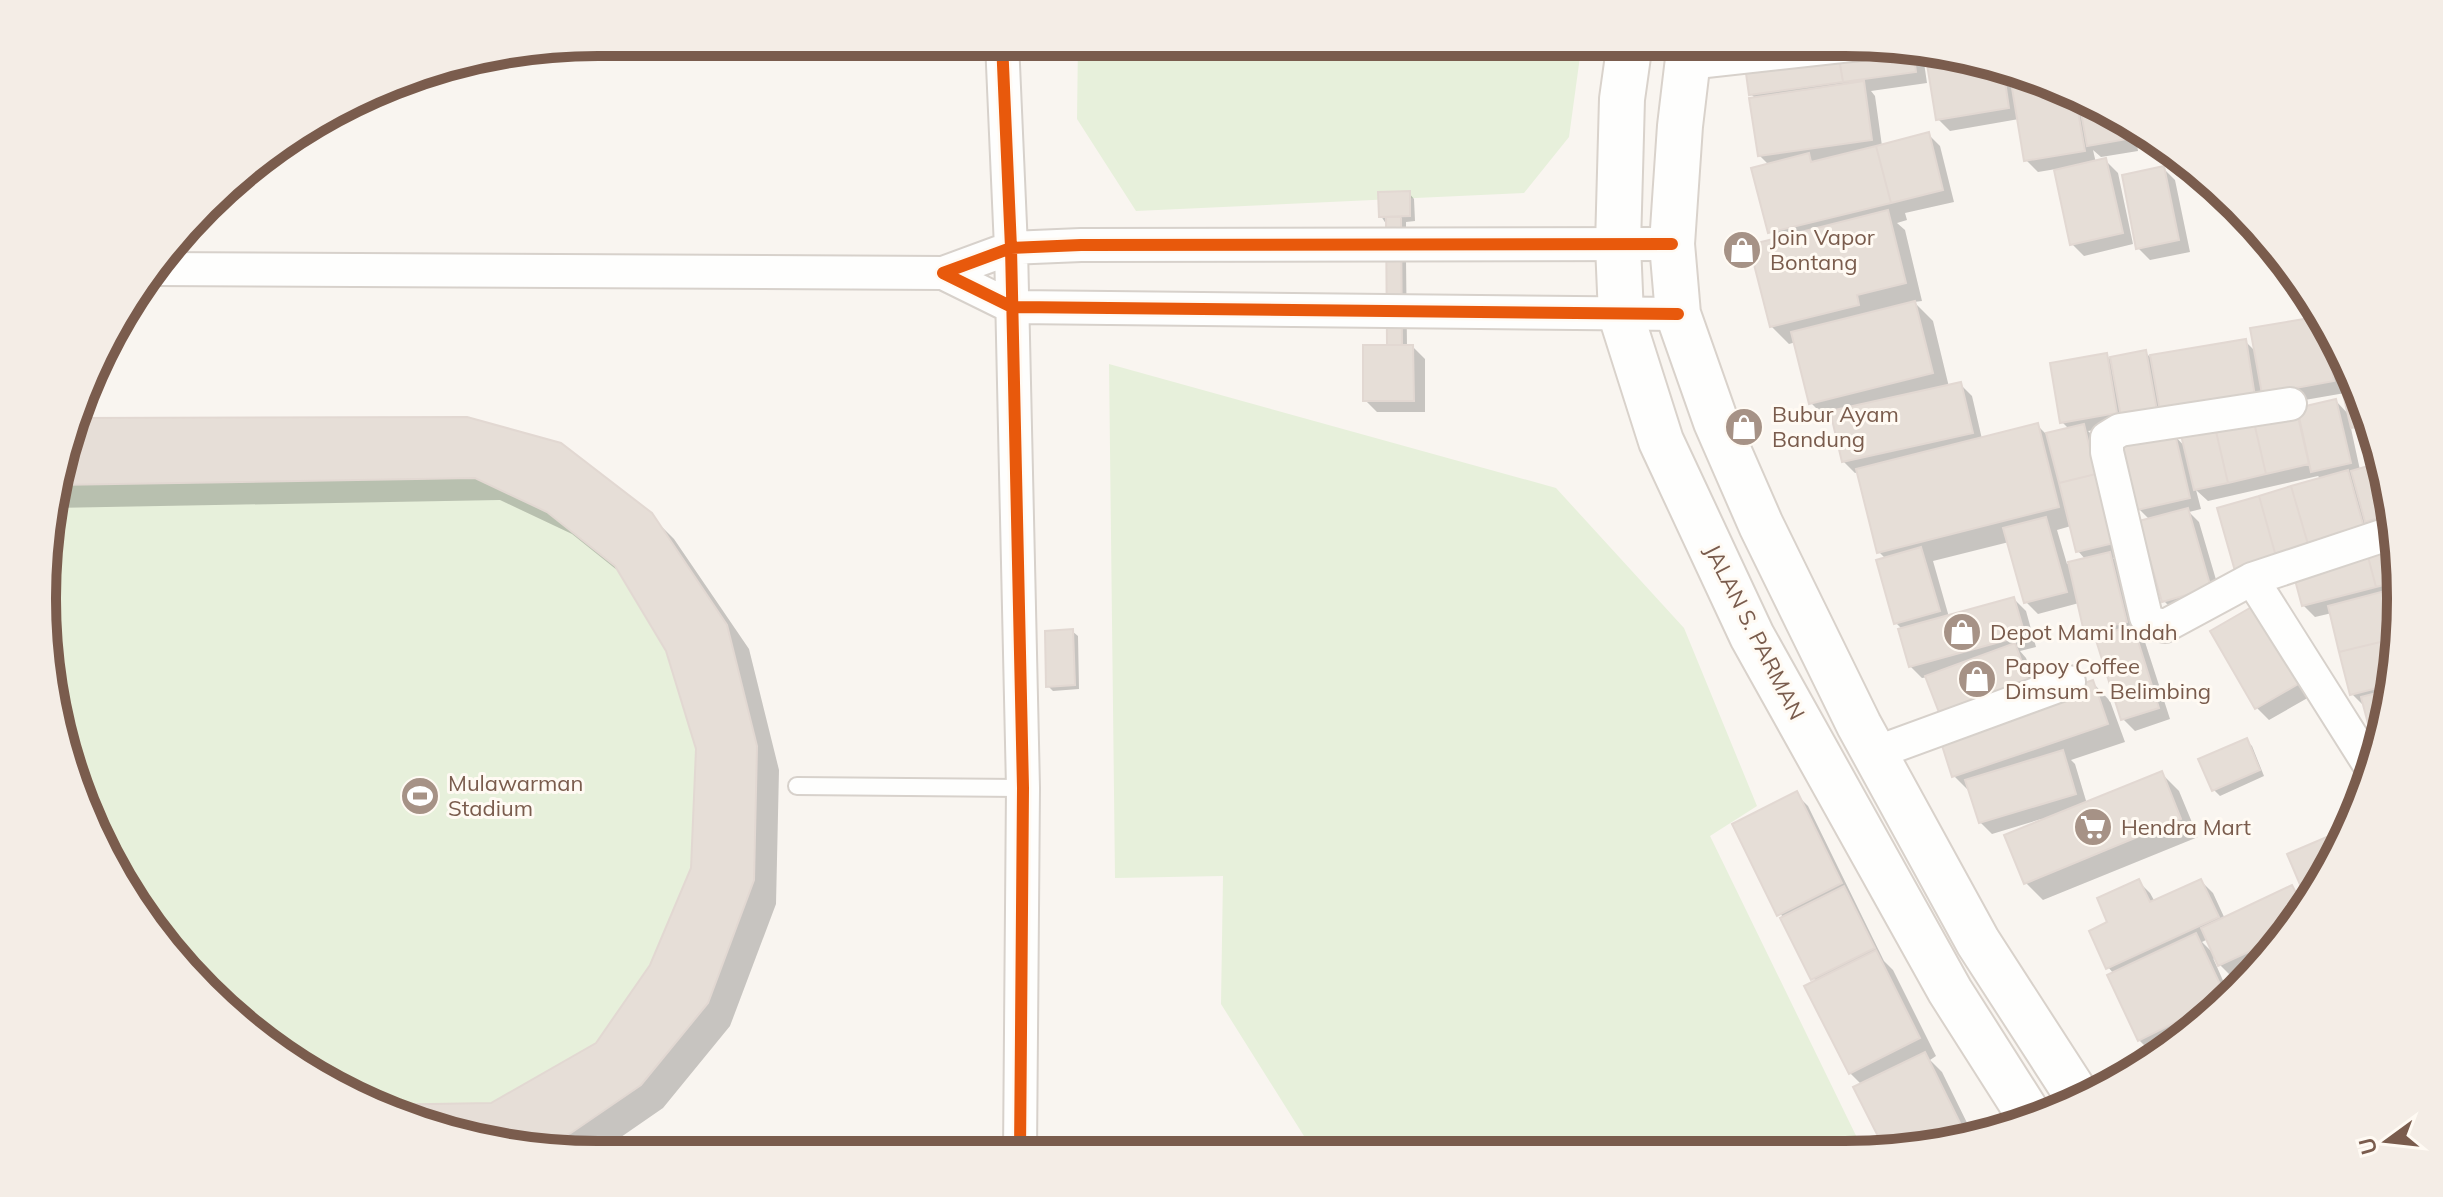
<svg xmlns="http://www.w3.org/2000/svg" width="2443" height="1197" viewBox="0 0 2443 1197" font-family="Mulish,sans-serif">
  <rect width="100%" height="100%" fill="#f9f5f0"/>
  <path fill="#e7f0db" d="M1078 42H1582L1569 137 1524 193 1136 211 1077 119Z
    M1109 364 1556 488 1684 628 1757 806 1710 836 1863 1150 1314 1152 1221 1004 1223 876 1115 878Z
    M467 417 561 443 652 513 727 625 757 746 754 880 708 1003 641 1085 571 1133 536 1149 489 1144 385 1112 231 1017 157 937 100 845 47 672 53 489 74 418Z"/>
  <path fill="#0003" fill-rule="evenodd" d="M1884 46 1916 49 1923 56 1927 83 1871 91 1875 96 1882 146 1928 134 1940 146 1954 202 1905 213 1907 220 1897 223 1905 230 1922 301 1914 302 1933 321 1949 387 1960 384 1972 396 1982 439 2037 425 2047 435 2070 430 2062 422 2106 355 2110 359 2146 353 2150 357 2245 341 2257 353 2322 318 2324 320 2336 344 2339 357 2359 386 2374 436 2365 439 2350 424 2360 470 2382 464 2390 490 2401 599 2390 708 2380 741 2373 734 2364 706 2352 694 2332 613 2315 617 2303 605 2322 480 2318 476 2208 501 2196 490 2201 509 2189 512 2199 522 2222 600 2176 613 2164 601 2150 520 2139 509 2175 436 2186 448 2183 436 2127 425 2088 431 2095 438 2124 555 2113 558 2122 566 2137 633 2144 639 2170 719 2135 731 2123 719 2098 643 2086 631 2079 603 2038 614 2026 602 2009 542 1933 561 1949 617 2014 599 2026 611 2036 647 2020 651 2026 658 2040 694 1928 677 1922 678 1910 666 1903 630 1896 623 1886 559 1879 552 1859 472 1855 473 1843 461 1834 419 1829 421 1811 403 1796 342 1789 344 1771 326 1778 240 1770 232 1769 165 1759 155 1756 99 1751 94ZM2345 393 2350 416 2336 401 2268 417 2276 405ZM2071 526 2078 551 2086 560 2067 564 2057 530Z
    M1942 52 1954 53 2058 85 2134 125 2138 151 2101 157 2093 150 2096 163 2106 161 2118 173 2133 244 2084 256 2072 244 2056 169 2038 172 2026 160 2019 119 1950 131 1938 119 1927 54Z
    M2161 141 2182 159 2173 160 2161 148Z
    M2163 168 2175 180 2190 252 2150 260 2138 248Z
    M1409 193 1414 199 1415 221 1406 222V227L1411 232 1406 259 1407 347H1413L1425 359V412H1377L1365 400 1392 347 1389 260 1380 254 1379 227H1388L1381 216Z
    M467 419 650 515 674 539 749 649 779 770 776 904 730 1026 663 1108 595 1155 489 1144 385 1112 377 1107 491 1105 598 1044 651 966 693 869 698 749 668 651 622 574 572 534 500 500 52 508 53 489 74 420Z
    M2254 607 2311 696 2269 720 2257 708 2212 632Z
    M1072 631 1078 636 1079 689 1053 691 1048 686Z
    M2093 683 2110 701 2125 742 2071 760 2075 764 2087 804 2162 774 2179 791 2198 837 2043 900 2025 882 2041 819 1992 834 1980 822 1971 793 1954 776Z
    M2246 740 2252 746 2264 776 2220 796 2214 790Z
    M1796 794 1808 806 1884 961 1893 970 1936 1056 1930 1060 1942 1072 1973 1135 1918 1150H1887L1856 1088 1862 1085 1850 1073 1816 982 1735 825Z
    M2138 881 2150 893 2155 902 2201 881 2213 893 2225 919 2292 887 2306 903 2286 938 2259 964 2232 977 2213 958 2229 994 2190 1033 2151 1052 2139 1040 2114 974 2108 967 2110 923ZM2208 939 2214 954 2202 942Z"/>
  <path fill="#e6ded7" stroke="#e2d8d2" stroke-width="2" d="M1883 46 1913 49 1916 72 1843 82 1838 52Z
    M1934 51 1954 53 2003 68 2009 108 1936 120 1925 52Z
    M1838 52 1843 82 1749 95 1745 66Z
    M2009 70 2058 85 2075 94 2085 151 2024 161Z
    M1864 81 1872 140 1758 156 1749 98Z
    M2078 96 2124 120 2127 139 2087 146Z
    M1929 132 1943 190 1891 203 1876 146Z
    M1876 146 1891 203 1768 233 1751 168 1809 153 1811 162Z
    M2106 158 2123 233 2070 245 2054 170Z
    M2164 166 2179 240 2136 249 2122 175Z
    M1410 191V216L1379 217 1378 192Z
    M1888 210 1906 283 1857 295 1859 305 1770 327 1749 245Z
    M1386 217H1401L1402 345H1387Z
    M1915 301 1933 373 1809 404 1791 332Z
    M2322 316 2334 381 2262 394 2250 328Z
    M2246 339 2256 403 2160 411 2150 355Z
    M1363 345H1413L1414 401H1363Z
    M2146 350 2158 416 2122 422 2110 357Z
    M2107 353 2117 413 2060 423 2050 363Z
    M2342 354 2359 386 2370 423 2351 428 2334 356Z
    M1961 382 1973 433 1842 462 1830 411Z
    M2336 399 2351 463 2311 472 2297 408Z
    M2296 408 2309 464 2266 474 2253 418Z
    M467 417 561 443 652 513 727 625 757 746 754 880 708 1003 641 1085 571 1133 536 1149 489 1144 385 1112 374 1105 491 1103 596 1043 650 965 691 868 696 749 666 651 615 566 547 512 475 478 54 485 74 418Z
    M2253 418 2266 474 2228 483 2215 427Z
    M2038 423 2059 507 1877 553 1856 469Z
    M2084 424 2096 474 2059 483 2046 433Z
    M2215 427 2228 483 2194 490 2181 435Z
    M2175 434 2190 498 2137 510 2123 447Z
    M2382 462 2390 490 2393 514 2365 522 2351 471Z
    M2348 470 2366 535 2310 551 2291 486Z
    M2096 474 2114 543 2076 552 2059 483Z
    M2291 486 2310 551 2277 560 2259 496Z
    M2259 496 2277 560 2235 571 2217 508Z
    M2188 508 2211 588 2162 602 2139 521Z
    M2046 517 2067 592 2024 603 2003 528Z
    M2395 542 2399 581 2376 587 2366 549Z
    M1921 547 1940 611 1894 624 1876 560Z
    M2366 549 2376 587 2302 606 2292 569Z
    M2110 552 2127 622 2084 632 2068 562Z
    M2400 587 2397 638 2339 652 2328 606Z
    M2014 597 2025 635 1909 667 1898 629Z
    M2255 605 2300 683 2255 709 2210 631Z
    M2133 625 2159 708 2121 720 2095 637Z
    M1073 629 1075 685 1046 687 1045 631Z
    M2397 638 2393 684 2350 695 2339 652Z
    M2015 643 2029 682 1940 715 1925 676Z
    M2093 680 2108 724 1952 777 1938 733Z
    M2392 689 2390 708 2383 732 2371 735 2361 697Z
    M2247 738 2260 770 2212 791 2198 759Z
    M2063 750 2076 794 1979 823 1965 780Z
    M2162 771 2181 819 2024 884 2004 835Z
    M1797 791 1842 883 1777 916 1732 824Z
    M2350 827 2307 901 2287 854Z
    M2139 879 2150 902 2201 879 2219 917 2106 969 2089 931 2107 922 2097 898Z
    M2292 885 2303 907 2288 934 2218 966 2201 928Z
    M1844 886 1875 948 1811 980 1780 918Z
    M2196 933 2226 997 2138 1041 2107 975Z
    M1876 950 1920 1038 1849 1074 1804 986Z
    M1925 1052 1967 1137 1918 1150H1885L1853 1087Z"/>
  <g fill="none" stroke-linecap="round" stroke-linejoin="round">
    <g stroke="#d7d1cb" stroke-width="20">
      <path id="lane" d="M797 786 1023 788"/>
    </g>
    <g stroke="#d7d1cb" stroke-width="36">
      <path id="street" d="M1002 42 1011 248 1023 788 1020 1153
        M1688 63 1860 44
        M1672 244 1081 245 1011 248 943 273 1012 307 1678 314
        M155 269 943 273
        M2290 404 2120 430 2107 438V452L2146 617 2151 623 2165 626 2252 579 2372 769
        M2252 579 2394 532
        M1875 753 2069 682"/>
    </g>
    <g stroke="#d9d2cb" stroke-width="48">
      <path id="secondary" d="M1630 42 1622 99 1618 245 1621 315 1661 441 1752 636 1950 991 2032 1120
        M1690 42 1680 126 1672 244 1678 314 1716 422 1761 525 1859 725 1978 942 2080 1100"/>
    </g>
    <use href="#lane" stroke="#fefefd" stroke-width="16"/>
    <use href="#street" stroke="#fefefd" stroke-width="32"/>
    <use href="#secondary" stroke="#fefefd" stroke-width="44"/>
    <g stroke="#fffaf3" stroke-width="17">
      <path id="cycleway" d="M1002 42 1011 248 1023 788 1020 1153
        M1672 244 1081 245 1011 248 943 273 1012 307 1678 314"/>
    </g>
    <use href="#cycleway" stroke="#e8590c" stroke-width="12"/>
  </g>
  <defs>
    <g id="shop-disc" transform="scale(2)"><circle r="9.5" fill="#a69286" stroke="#fffaf3"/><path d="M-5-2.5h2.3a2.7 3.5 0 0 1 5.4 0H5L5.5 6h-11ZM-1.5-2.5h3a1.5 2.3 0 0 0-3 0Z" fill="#fff"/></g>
    <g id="stadium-disc" transform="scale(2)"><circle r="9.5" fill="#a69286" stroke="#fffaf3"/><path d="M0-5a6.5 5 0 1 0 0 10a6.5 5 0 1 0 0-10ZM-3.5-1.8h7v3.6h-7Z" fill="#fff"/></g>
    <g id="supermarket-disc" transform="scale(2)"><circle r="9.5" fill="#a69286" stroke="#fffaf3"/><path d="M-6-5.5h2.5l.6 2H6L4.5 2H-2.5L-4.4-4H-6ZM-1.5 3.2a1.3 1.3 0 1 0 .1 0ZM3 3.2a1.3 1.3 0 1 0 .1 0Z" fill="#fff"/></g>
  </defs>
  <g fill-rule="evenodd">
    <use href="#shop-disc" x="1742" y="250"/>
    <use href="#shop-disc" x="1744" y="427"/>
    <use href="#shop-disc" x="1962" y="632"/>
    <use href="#shop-disc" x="1977" y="679"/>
    <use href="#stadium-disc" x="420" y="796"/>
    <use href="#supermarket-disc" x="2093" y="827"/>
  </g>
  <g text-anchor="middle" stroke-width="6" stroke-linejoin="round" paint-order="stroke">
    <g font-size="22" fill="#7a5c4d" stroke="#fffaf3" text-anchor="start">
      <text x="1770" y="245">Join Vapor<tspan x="1770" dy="25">Bontang</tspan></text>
      <text x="1772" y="422">Bubur Ayam<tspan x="1772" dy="25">Bandung</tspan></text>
      <text x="1990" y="640">Depot Mami Indah</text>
      <text x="2005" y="674">Papoy Coffee<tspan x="2005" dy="25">Dimsum - Belimbing</tspan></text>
      <text x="448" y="791">Mulawarman<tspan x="448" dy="25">Stadium</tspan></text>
      <text x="2121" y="835">Hendra Mart</text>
    </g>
    <g font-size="22" fill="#7a5c4d" stroke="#fffaf3">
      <text transform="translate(1755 632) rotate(63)" y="8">JALAN S. PARMAN</text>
    </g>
  </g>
  <path d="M0 0H2443V1197H0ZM598 56H1845A542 542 0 0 1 2387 598V599A542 542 0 0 1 1845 1141H598A542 542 0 0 1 56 599V598A542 542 0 0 1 598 56Z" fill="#f4ede6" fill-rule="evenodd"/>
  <path fill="none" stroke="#7a5c4d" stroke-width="10" d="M598 56H1845A542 542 0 0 1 2387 598V599A542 542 0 0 1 1845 1141H598A542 542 0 0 1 56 599V598A542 542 0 0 1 598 56Z"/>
  <g transform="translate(2387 1141) rotate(255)" stroke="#fffaf3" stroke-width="6" paint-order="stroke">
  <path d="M0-6L14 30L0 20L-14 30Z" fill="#7a5c4d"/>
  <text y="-12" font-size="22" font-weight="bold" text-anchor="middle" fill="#7a5c4d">U</text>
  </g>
</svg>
